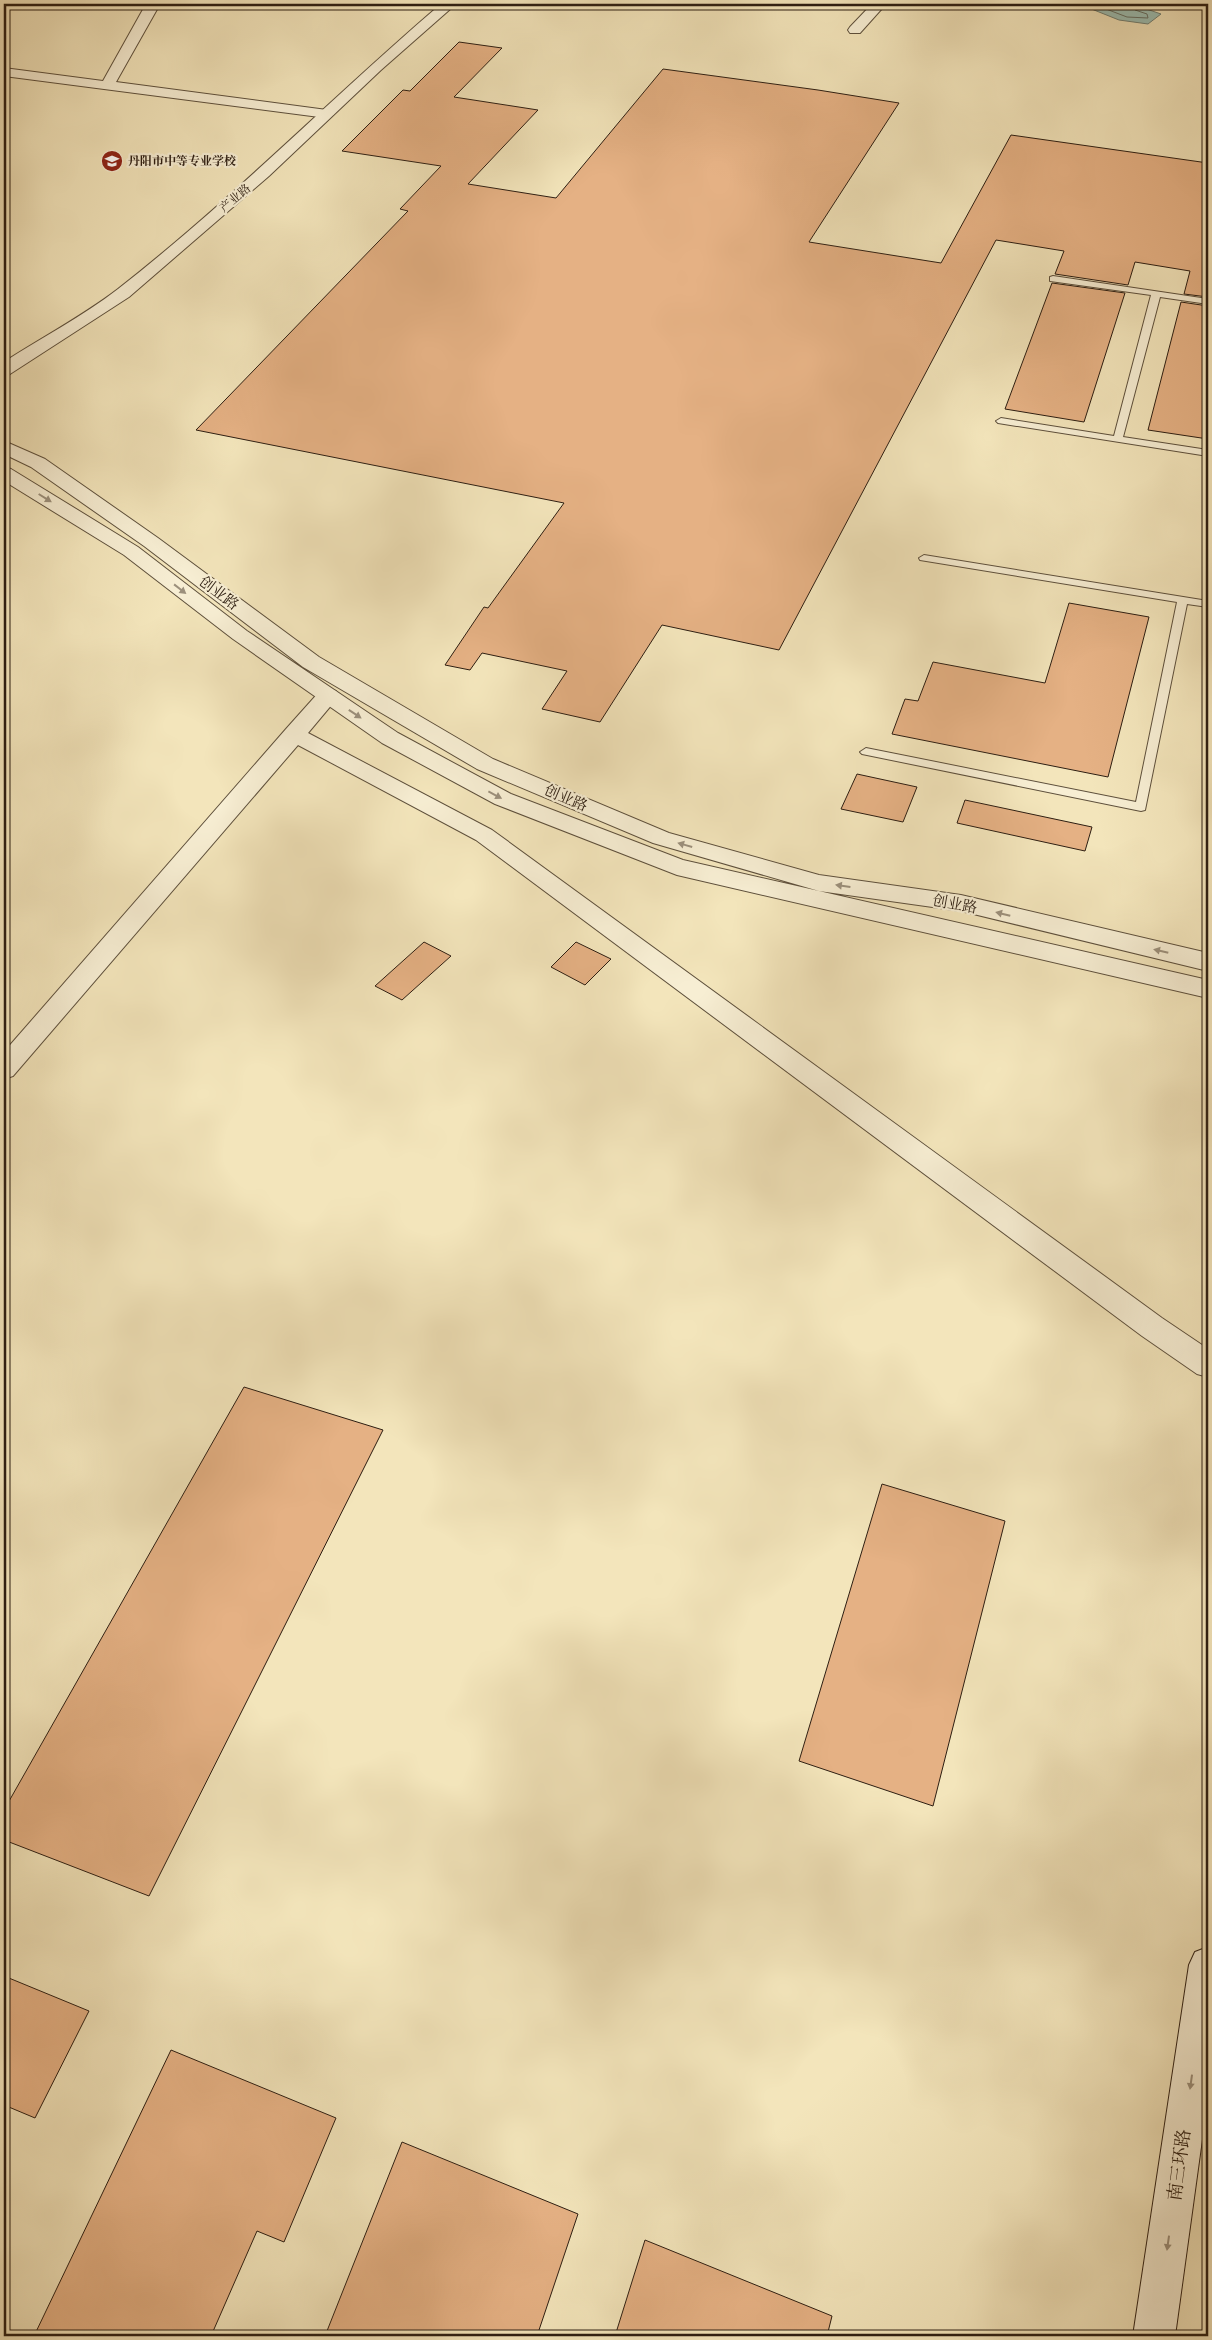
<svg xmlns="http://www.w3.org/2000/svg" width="1212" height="2340" viewBox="0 0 1212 2340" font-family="'IM FELL English','Noto Serif SC',serif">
  <rect width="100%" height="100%" fill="#f3e5bb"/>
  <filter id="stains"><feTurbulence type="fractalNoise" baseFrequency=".004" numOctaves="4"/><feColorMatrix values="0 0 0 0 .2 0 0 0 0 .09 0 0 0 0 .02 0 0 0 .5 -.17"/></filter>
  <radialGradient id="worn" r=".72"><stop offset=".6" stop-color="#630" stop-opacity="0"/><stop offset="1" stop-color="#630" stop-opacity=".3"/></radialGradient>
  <path fill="#9cbfb4" stroke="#707f73" d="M1079 4H1132L1161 14 1148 24 1119 20Z"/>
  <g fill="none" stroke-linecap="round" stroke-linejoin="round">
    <path stroke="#646e63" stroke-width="1" d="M1093 4 1127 17 1148 18 1147 14 1135 10 1133 4"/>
  </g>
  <path fill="#e5b184" stroke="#2d1e12" d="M459 42 502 48 454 97 538 110 468 184 556 198 663 69 818 90 899 103 809 242 941 263 1011 135 1208 163V297L1184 294 1190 271 1135 262 1128 285 1055 274 1064 251 996 240 779 650 662 625 600 722 542 709 567 671 482 653 470 670 445 665 484 607 488 608 564 503 196 430 408 211 400 209 441 166 342 151 403 90 410 91Z
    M1052 283 1125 293 1084 422 1005 409Z
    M1181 302 1208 306V439L1148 430Z
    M1069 603 1149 617 1108 777 892 734 905 699 918 701 933 662 1045 683Z
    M857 774 917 787 903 822 841 809Z
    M965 800 1092 827 1085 851 957 823Z
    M424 942 451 956 402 1000 375 986Z
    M576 942 611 959 585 985 551 967Z
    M244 1387 383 1430 149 1896 4 1840V1810Z
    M882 1484 1005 1521 933 1806 799 1761Z
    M4 1976 89 2011 35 2118 4 2105Z
    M171 2050 336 2118 284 2242 257 2231 211 2336H34Z
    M402 2142 578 2214 537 2336H325Z
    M645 2240 832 2316 827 2336H615Z"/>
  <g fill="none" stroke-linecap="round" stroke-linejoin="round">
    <g stroke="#5e503c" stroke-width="2">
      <path id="service" d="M1053 276 1208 299V304L1160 297 1123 437 1208 450V456L998 423 996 421 1001 418 1114 436 1151 295 1050 281V277Z
        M924 555 1208 601V607L1187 604 1145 810 1141 811 862 754 860 752 866 748 1136 802 1177 602 920 560 919 558Z"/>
    </g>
    <g stroke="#5e503c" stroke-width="2">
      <path id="minor" d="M146 4H160L116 82 327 110 334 114 327 118 4 76V68L103 81Z
        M872 4H886L860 33H850L848 30 850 27Z
        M328 689 336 691 339 696 308 733 492 830 1162 1318 1208 1349V1377L1197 1374 1142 1336 476 840 298 745 13 1076 4 1079V1052L286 729 320 691Z"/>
    </g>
    <g stroke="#5e503c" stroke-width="2">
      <path id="tertiary" d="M441 4H456L381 70 269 176 129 297 10 374 4 375V362C41 338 83 316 118 289 232 200 332 97 441 4Z
        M4 441 45 459 158 538 319 657 493 759 669 833 819 875 961 895 1208 953V971L961 911 819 891 653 843 477 769 303 667 144 546 31 467 4 454Z
        M4 467 11 469 138 547 247 631 398 733 511 794 683 860 1208 980V998L677 875 495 804 382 743 233 639 124 555 4 481Z"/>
    </g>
    <g stroke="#2d1e12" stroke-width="2">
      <path id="secondary" d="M1208 1947V2096L1175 2336H1133L1189 1965 1195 1952Z"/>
    </g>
    <use href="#service" fill="#f7eed3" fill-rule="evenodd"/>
    <use href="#minor" fill="#f7eed3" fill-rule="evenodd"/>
    <use href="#tertiary" fill="#f7eed3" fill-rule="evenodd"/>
    <use href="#secondary" fill="#f7eed3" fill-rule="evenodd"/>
  </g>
  <defs><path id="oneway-solid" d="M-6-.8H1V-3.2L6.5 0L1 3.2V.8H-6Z" transform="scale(1.25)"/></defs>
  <g fill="#9c907c">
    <use href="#oneway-solid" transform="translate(45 498) rotate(32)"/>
    <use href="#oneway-solid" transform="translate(180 589) rotate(38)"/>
    <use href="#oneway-solid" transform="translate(355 714) rotate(34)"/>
    <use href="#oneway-solid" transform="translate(495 795) rotate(28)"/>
    <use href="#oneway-solid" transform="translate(685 845) rotate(-164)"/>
    <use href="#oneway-solid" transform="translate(843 886) rotate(-172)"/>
    <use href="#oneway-solid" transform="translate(1003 914) rotate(-166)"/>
    <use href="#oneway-solid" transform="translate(1161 951) rotate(-167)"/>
    <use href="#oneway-solid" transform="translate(1191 2082) rotate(98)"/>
    <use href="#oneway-solid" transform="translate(1168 2243) rotate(98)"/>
  </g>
  <defs>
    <g id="school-disc" transform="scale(1.125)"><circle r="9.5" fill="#8f2418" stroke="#f7eed3"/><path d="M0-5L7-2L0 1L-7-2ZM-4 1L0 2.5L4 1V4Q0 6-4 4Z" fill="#fff"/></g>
  </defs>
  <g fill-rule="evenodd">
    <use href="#school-disc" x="112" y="161"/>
  </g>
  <g text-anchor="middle" stroke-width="4.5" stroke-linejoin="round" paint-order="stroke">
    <g font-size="12" font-weight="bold" fill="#2d1e12" stroke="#f7eed3" text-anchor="start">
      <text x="128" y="165">丹阳市中等专业学校</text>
    </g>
    <g font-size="12" fill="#2d1e12" stroke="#f7eed3">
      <text transform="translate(235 198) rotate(-40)" y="4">产业路</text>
    </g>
    <g font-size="15" fill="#2d1e12" stroke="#f7eed3">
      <text transform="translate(219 593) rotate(37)" y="5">创业路</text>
      <text transform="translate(566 798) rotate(23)" y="5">创业路</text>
      <text transform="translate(955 904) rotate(10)" y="5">创业路</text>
    </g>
    <g font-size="18" fill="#2d1e12" stroke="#f7eed3">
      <text transform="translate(1179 2165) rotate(-82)" y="6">南三环路</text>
    </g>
  </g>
  <rect width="1212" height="2340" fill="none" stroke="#f3e5bb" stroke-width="20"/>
  <rect x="5" y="5" width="1202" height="2330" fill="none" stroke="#2d1e12" stroke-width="2.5"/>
  <rect x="10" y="10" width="1192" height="2320" fill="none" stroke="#2d1e12"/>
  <rect width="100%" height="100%" filter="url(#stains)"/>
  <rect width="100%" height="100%" fill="url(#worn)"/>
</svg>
